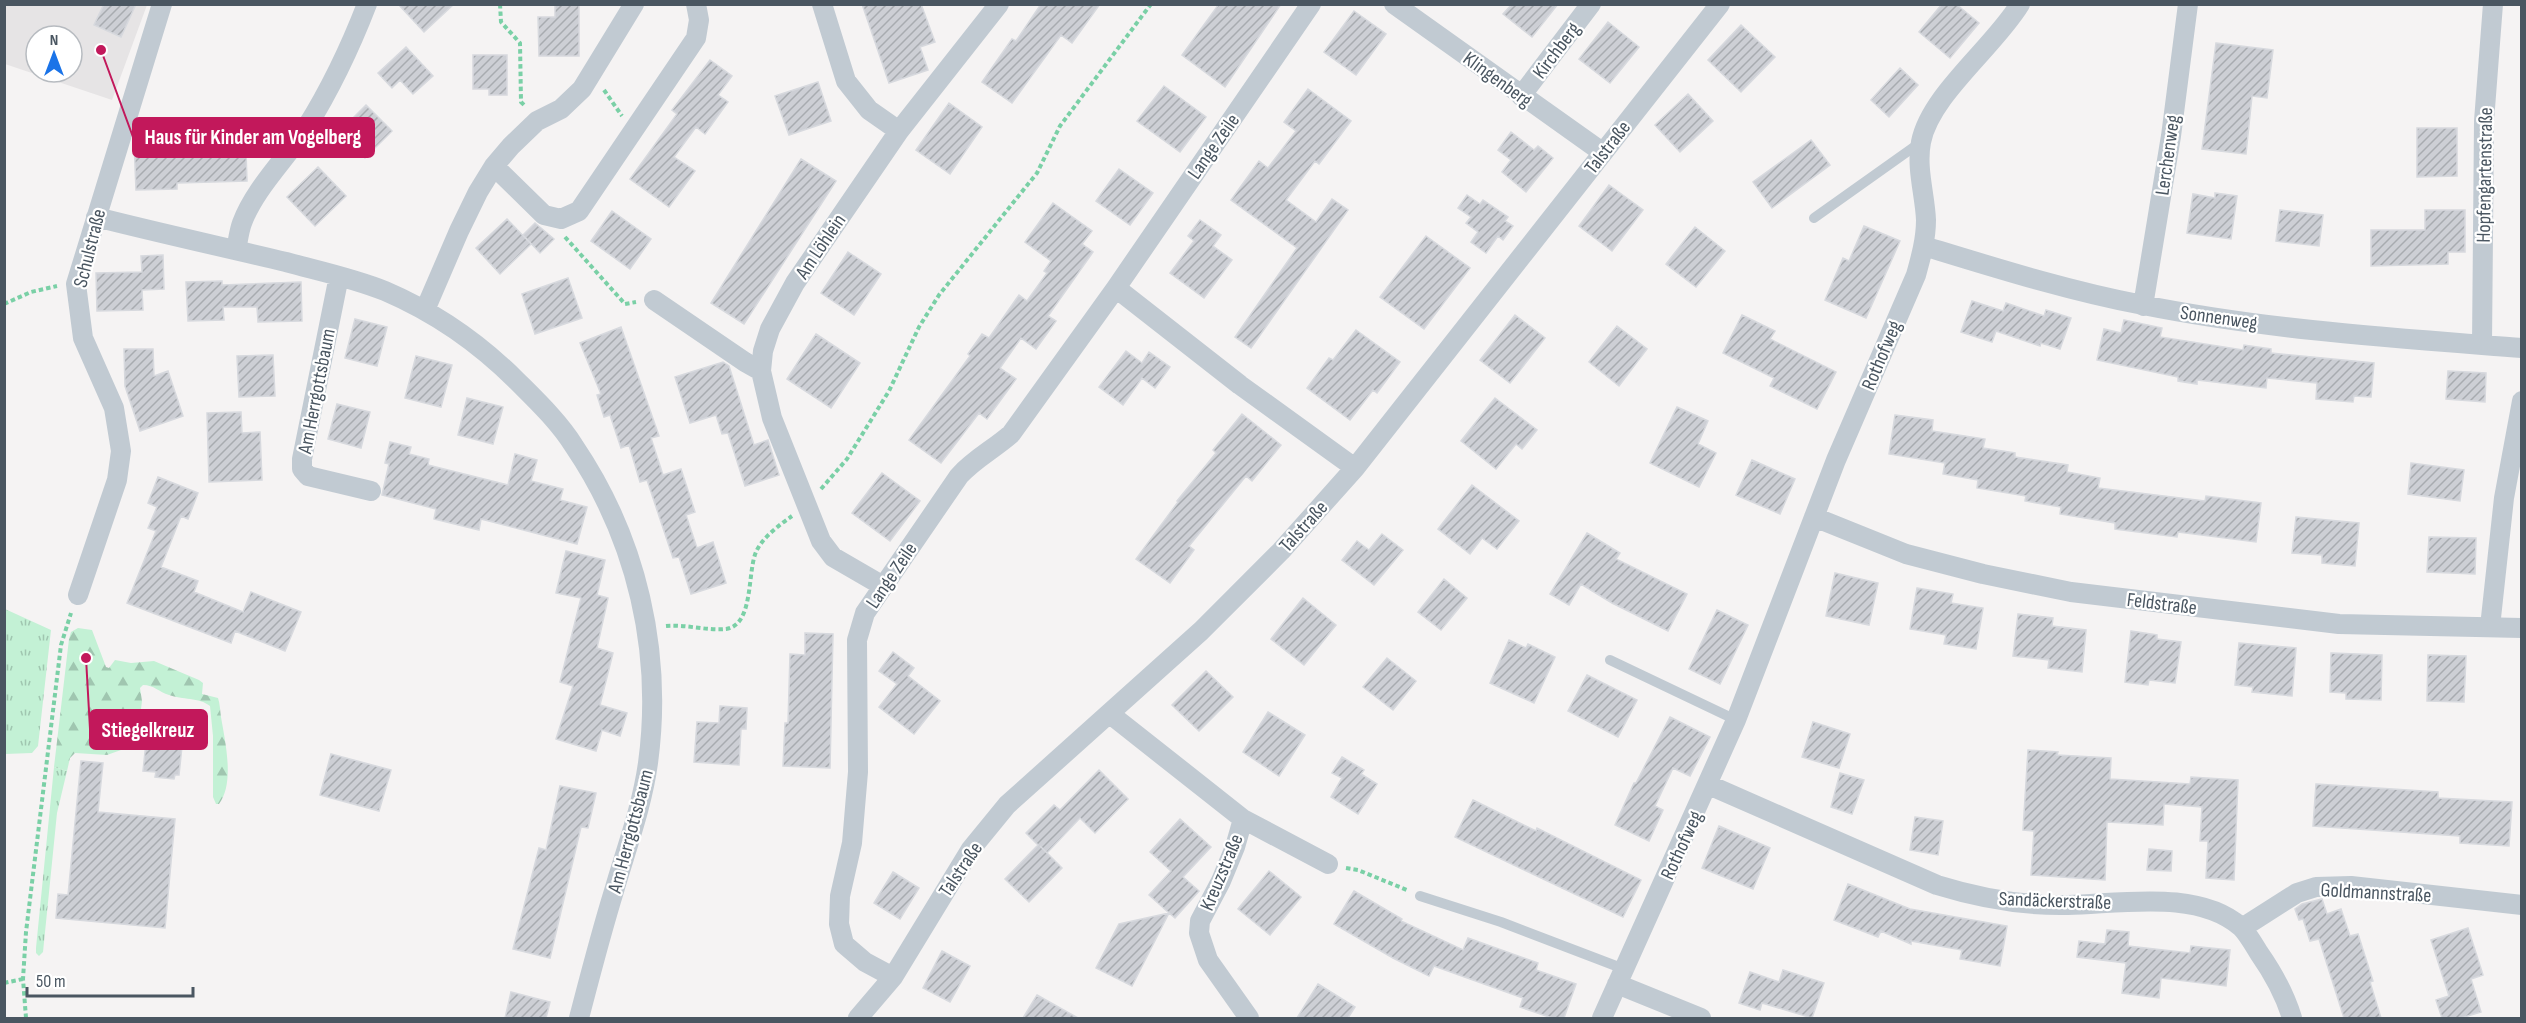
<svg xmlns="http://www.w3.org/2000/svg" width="2526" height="1023" viewBox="0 0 2526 1023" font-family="'Sofia Sans Condensed',sans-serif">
  <defs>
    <pattern id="grass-tufts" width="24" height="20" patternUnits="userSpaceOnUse" patternTransform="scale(1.5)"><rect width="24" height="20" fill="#c3f1d5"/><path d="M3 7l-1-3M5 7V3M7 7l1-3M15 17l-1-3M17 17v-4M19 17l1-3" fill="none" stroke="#a0c6b0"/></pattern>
    <pattern id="forest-firs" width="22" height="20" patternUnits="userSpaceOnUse" patternTransform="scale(1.5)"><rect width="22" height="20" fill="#c3f1d5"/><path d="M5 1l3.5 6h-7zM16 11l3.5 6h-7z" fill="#a0c6b0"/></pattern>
    <pattern id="building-hatch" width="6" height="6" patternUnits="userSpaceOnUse" patternTransform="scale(1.5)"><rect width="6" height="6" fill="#cdcfd5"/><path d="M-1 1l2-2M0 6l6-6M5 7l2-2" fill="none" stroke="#a8abb0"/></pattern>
  </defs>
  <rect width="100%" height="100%" fill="#f5f3f3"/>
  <path fill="#e6e4e5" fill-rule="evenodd" d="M5 5H147L112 100 5 64ZM36 36H72V72H36Z"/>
  <path fill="url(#grass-tufts)" d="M5 609 51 630 38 746 32 753 5 754Z
    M54 767 67 771 57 813 43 952 39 956 36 953V948Z"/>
  <path fill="url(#forest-firs)" d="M78 628 92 630 106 667 109 668 115 660 131 663 154 661 199 680 203 683 202 694 218 698C220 704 220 710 221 717 225 741 235 783 219 804H216L213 797V736L210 706C199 697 182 700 169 695 159 692 154 685 143 685L140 688 142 701 141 709 121 714 119 717 121 750 107 755 75 753 70 758 67 771 54 767 69 639 71 632Z"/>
  <path fill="url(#building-hatch)" stroke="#d7d9de" stroke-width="1.5" d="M104 4H136L121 37 94 25Z
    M398 4H454L424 32Z
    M555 4H579V56H539L538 17H555Z
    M862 4H921L935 42 920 47 928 70 889 83Z
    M1041 4H1100L1072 43 1061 35 1012 103 982 82 1012 39 1016 41Z
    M1219 4H1281L1225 87 1182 55Z
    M1512 4H1558L1532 37 1503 14Z
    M1942 4H1956L1979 23 1950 58 1919 32Z
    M1354 11 1386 34 1356 75 1324 52Z
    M1608 22 1639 47 1610 83 1579 59Z
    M1741 25 1775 57 1741 92 1708 60Z
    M2216 43 2273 50 2267 98 2252 96 2246 154 2202 149Z
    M406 47 433 76 413 94 400 80 392 88 378 73Z
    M473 55H507V95H489V89H473Z
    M710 60 732 76 718 95 728 102 705 134 696 127 674 157 695 171 669 207 630 179 677 114 672 110Z
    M1900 68 1918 85 1889 117 1871 100Z
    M818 82 831 121 789 135 775 96Z
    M1164 86 1206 117 1180 152 1137 121Z
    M1308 89 1351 121 1319 164 1315 161 1286 200 1316 222 1332 199 1348 210 1251 348 1235 337 1297 248 1231 200 1259 161 1268 168 1296 131 1284 122Z
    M1688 94 1713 121 1680 152 1655 125Z
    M949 103 982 127 950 174 916 150Z
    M366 105 392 131 365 158 339 132Z
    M2417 128H2457V176L2417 177Z
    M1511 132 1534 150 1538 146 1553 158 1526 192 1502 172 1511 160 1498 150Z
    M265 133 266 152H246L247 181 177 183V189L136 190 134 141 203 139V135Z
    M1811 140 1830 165 1772 208 1753 182Z
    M801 159 836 181 744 324 711 303Z
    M318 167 346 196 315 226 287 197Z
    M1119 169 1153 193 1130 225 1096 201Z
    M1609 185 1643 210 1612 251 1579 226Z
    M2215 193 2237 196 2231 239 2187 233 2193 194 2215 198Z
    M1467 195 1480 204 1483 200 1508 217 1505 221 1513 226 1503 240 1498 236 1486 253 1471 242 1478 232 1466 223 1471 217 1458 208Z
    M1053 203 1092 231 1082 244 1093 252 1048 316 1056 321 1036 349 1021 338 1000 368 1016 379 987 419 979 413 941 463 909 440 970 356 968 354 982 334 989 338 1019 295 1027 301 1047 273 1044 271 1051 261 1025 242Z
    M2280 210 2323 215 2319 246 2276 241Z
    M2425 210H2465V252H2448V264L2371 266V230H2425Z
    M612 211 651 239 630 269 591 241Z
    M507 219 531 244 500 274 476 248Z
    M1200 220 1221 235 1213 246 1232 260 1204 298 1170 273 1194 241 1188 236Z
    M535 223 554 239 540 253 523 235Z
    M1864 226 1900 241 1866 318 1825 300 1843 258 1849 261Z
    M1695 227 1725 251 1696 287 1666 264Z
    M1426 236 1470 268 1424 329 1380 297Z
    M848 252 881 274 854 315 821 293Z
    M163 255 164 289 142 290 143 310 97 311 96 273 142 272 141 256Z
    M568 278 582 318 535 334 522 294Z
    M222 281V285L301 282 302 321 258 322 257 307H223L224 320 188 321 186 282Z
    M1972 301 2003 311 2006 303 2044 316 2046 310 2071 318 2060 349 2041 343 2040 346 1996 331 1992 342 1961 332Z
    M1515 315 1545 338 1510 383 1480 360Z
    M1742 315 1775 331 1770 339 1836 372 1817 409 1770 386 1774 378 1723 353Z
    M355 319 387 327 377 366 345 358Z
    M2124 320 2162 328 2160 337 2243 350 2244 345 2271 349V353L2374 363 2371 397 2354 396 2353 402 2316 399 2317 383 2267 378 2266 388 2197 380V384L2178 381V377L2097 360 2104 329 2121 333Z
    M1617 326 1647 349 1619 386 1589 362Z
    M621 327 659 436 651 438 663 475 681 469 695 512 686 515 697 548 713 542 726 583 691 594 679 557 673 558 647 480 640 482 629 445 621 448 610 415 604 417 597 395 601 394 580 343Z
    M1356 330 1400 362 1377 393 1373 390 1350 420 1307 388 1329 358 1333 360Z
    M816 334 860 363 831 408 787 379Z
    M124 349H153L154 376 168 371 183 416 140 431 125 386Z
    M1126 351 1142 363 1149 352 1170 367 1155 388 1142 378 1123 405 1099 387Z
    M273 355 275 396 239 397 237 356Z
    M416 356 452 365 441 407 405 398Z
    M723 362 729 366 754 445 768 440 779 475 745 486 728 433 722 434 716 415 690 423 675 377Z
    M2448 371 2486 373 2485 402 2446 399Z
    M467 398 503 407 493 444 458 435Z
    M1495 398 1537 430 1522 449 1516 444 1496 469 1461 441Z
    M337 404 370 412 361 448 328 439Z
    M1677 407 1708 421 1698 444 1716 453 1699 487 1650 463Z
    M241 412 242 433 260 432 262 480 209 482 207 413Z
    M1242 414 1281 445 1252 481 1246 476 1189 546 1194 550 1170 583 1136 559 1178 502 1177 501 1216 453 1213 450Z
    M1895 415 1933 420 1932 431 1985 439 1983 448 2015 453V457L2068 465 2067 472 2100 478 2098 488 2205 501 2206 496 2261 503 2256 542 2178 532 2177 537 2115 529V523L2060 514 2061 507 2025 501 2026 496 1977 488 1978 480 1943 474 1945 463 1889 454Z
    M390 442 411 447 409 454 429 459 428 465 508 485 515 454 537 460 531 481 563 489 560 500 587 507 577 544 481 519 479 530 434 519 436 509 382 495 389 464 385 463Z
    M1752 460 1795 479 1780 514 1736 495Z
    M2411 463 2464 470 2460 501 2408 494Z
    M882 473 920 501 890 541 852 513Z
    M158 477 198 493 188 519 181 516 161 567 198 581 194 592 243 612 251 592 301 612 285 651 235 631 231 643 127 603 156 531 148 528 157 507 148 503Z
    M1472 485 1519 521 1497 549 1482 538 1470 554 1438 529Z
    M2296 517 2359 523 2355 566 2322 563V555L2292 553Z
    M1587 533 1620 553 1616 559 1687 594 1668 631 1612 603 1581 584 1569 605 1550 594Z
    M1382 534 1403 550 1374 585 1342 560 1357 541 1369 550Z
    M2429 537 2476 538 2475 574 2427 572Z
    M566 551 605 560 597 595 608 598 597 648 613 653 600 705 627 713 620 736 602 730 596 751 556 739 573 686 560 682 581 598 556 593Z
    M1835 573 1878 583 1869 625 1826 616Z
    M1444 579 1467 598 1441 630 1418 612Z
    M1917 588 1953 594 1951 603 1983 608 1976 649 1944 644 1946 635 1910 629Z
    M1303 598 1336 625 1304 665 1271 639Z
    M1717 610 1748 625 1720 684 1689 669Z
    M2018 614 2053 618 2052 626 2086 630 2082 672 2048 668 2049 660 2013 656Z
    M2131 631 2157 635V639L2181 642 2175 683 2149 680 2148 685 2125 682Z
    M805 633 833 634 830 768 783 766 785 723H788L790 654 805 655Z
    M1509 640 1526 648 1528 644 1555 657 1534 703 1490 683Z
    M2239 643 2296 648 2292 696 2252 692 2253 687 2235 685Z
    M893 652 914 668 908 676 940 701 914 734 879 707 897 684 879 671Z
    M2331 653 2382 655 2381 700 2346 699V693L2330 692Z
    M2428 655 2466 656 2464 702 2427 701Z
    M1387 658 1416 681 1393 710 1363 687Z
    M1206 671 1233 697 1199 731 1172 705Z
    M1587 675 1637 700 1618 737 1568 711Z
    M720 706 747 708 746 729H741L739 765 694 762 697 722 719 723Z
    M1268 712 1305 735 1279 776 1243 752Z
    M1670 717 1710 737 1690 776 1673 768 1655 806 1663 810 1649 841 1615 825 1634 783H1636Z
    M1813 722 1850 734 1839 768 1802 757Z
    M148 723 184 727 179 775H175L174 779 155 777 156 772 143 771Z
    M2028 750 2058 752 2057 755 2111 758 2110 779 2190 784 2191 777 2238 780 2234 880 2206 878 2208 841H2200L2202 807 2164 804 2163 825 2107 822 2105 880 2031 875 2034 831 2023 830Z
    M331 754 391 770 379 811 320 795Z
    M1342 757 1364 770 1361 774 1377 784 1358 814 1331 797 1342 778 1332 773Z
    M81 761 103 763 98 812 175 819 165 928 56 918 58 894 68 895Z
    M1099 770 1128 799 1095 833 1080 818 1047 853 1040 846 1062 868 1029 902 1005 879 1038 845 1026 833 1054 805 1060 810Z
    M1840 773 1864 780 1852 814 1831 807Z
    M2316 784 2438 792V798L2512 802 2509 846 2460 843V836L2313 826Z
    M560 786 596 793 588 828 581 827 550 958 513 949 539 848 546 850Z
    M1473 800 1536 831 1537 828 1641 880 1623 917 1455 837Z
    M1915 817 1943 821 1938 855 1910 850Z
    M1180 819 1211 847 1183 877 1199 891 1175 918 1169 913 1132 986 1096 968 1119 924 1169 913 1149 895 1171 871 1150 852Z
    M1719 826 1770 848 1753 889 1702 868Z
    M2149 849 2172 851 2171 871 2147 870Z
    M1269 871 1301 897 1270 935 1238 909Z
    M893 872 919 888 900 919 874 903Z
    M1848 884 1910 909 2007 926 2000 966 1960 959 1962 950 1911 941V944L1881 931 1878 937 1834 920Z
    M1354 891 1402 919 1401 921 1463 950 1468 938 1538 963 1536 970 1576 984 1564 1018H1552L1520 1007 1523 998 1434 966 1429 976 1393 958 1334 924Z
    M2322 899 2327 914 2341 909 2350 936 2358 934 2373 981 2370 982 2381 1018H2344L2319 939 2310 941 2303 919 2299 920 2295 909 2302 904Z
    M2468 928 2483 975 2471 979 2481 1012 2461 1018H2442L2436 1000 2449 996 2431 940Z
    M2107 930 2129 932 2128 946 2190 953 2191 946 2230 950 2226 986 2161 978 2159 998 2122 993 2126 963 2077 957 2079 941 2105 944Z
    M942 951 970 966 950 1002 923 988Z
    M1783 970 1824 983 1812 1018 1762 1003 1760 1010 1739 1003 1750 972 1779 982Z
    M1318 984 1355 1007 1348 1018H1297Z
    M511 992 550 1002 546 1018H505Z
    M1037 995 1078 1018H1023Z"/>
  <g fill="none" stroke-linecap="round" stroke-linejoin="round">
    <path stroke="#7ad0a6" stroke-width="4" stroke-dasharray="4.5 3" stroke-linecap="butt" d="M500 4 501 22 520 43 521 102 525 106
      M604 90 622 116
      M565 237 625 304 636 302
      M4 304 31 292 57 286
      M821 489 847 459 889 391 919 327 939 295 1037 173 1060 126 1151 4
      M666 626C685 624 707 631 726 629 754 625 747 573 756 552 762 538 779 525 792 516
      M1346 868 1358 870 1407 890
      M4 983 23 979
      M26 1018 23 979 26 932 61 645 71 613"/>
    <path stroke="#c1cad2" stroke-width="10" d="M1814 218 1921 142
      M1610 660 1736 720
      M1420 896 1501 922 1624 969"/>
    <path stroke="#c1cad2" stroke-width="20" d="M822 4 846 81 869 110 899 131
      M1394 4 1602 152
      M1521 96 1591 4
      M494 166 544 215 561 219 579 211 696 38 699 20 696 4
      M96 217C159 233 223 247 286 262 319 271 353 278 385 291 434 312 480 344 517 381 537 401 559 422 574 446 637 539 663 652 648 763 642 807 626 849 614 891 601 933 590 976 579 1018
      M1924 246C1996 268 2069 291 2143 305 2268 330 2395 338 2522 348
      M236 250C238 241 239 231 242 223 255 188 286 159 306 128 331 88 350 48 367 4
      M339 276 302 459V469L308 476 371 491
      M1116 288 1240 385 1355 468
      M654 300 745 362 761 371
      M2143 306 2171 136 2188 4
      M425 310 459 231 478 192 494 166 511 146 537 121 561 109 582 89 634 4
      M2482 345 2484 121 2493 4
      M1814 517 1906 554 1983 574 2071 592 2339 624 2522 628
      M883 586 833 557 821 541 772 418 761 371 763 351 770 329 795 283 899 131 999 4
      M78 595 117 480 121 451 114 408 83 338 76 284 162 4
      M2490 627 2504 498 2522 401
      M1110 714 1243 819 1235 847 1221 881 1200 921 1199 933 1208 960 1249 1018
      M1709 785 1937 885C1979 898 2023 906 2068 905 2120 904 2198 889 2241 927 2248 934 2254 945 2259 953 2273 973 2285 995 2292 1018
      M1243 819 1328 864
      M2242 928 2297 893 2316 887 2351 886 2522 905
      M893 977 865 962 844 944 839 924 840 896 852 843 858 772 857 640 865 613 959 476C974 459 994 449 1011 434L1116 288 1311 4
      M1617 984 1701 1018
      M858 1018 893 977 971 849 1007 805 1201 631 1281 551 1355 468 1720 4
      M1602 1018 1736 720 1836 460 1916 275C1921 257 1926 239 1926 220 1925 195 1916 168 1921 142 1930 95 1994 47 2020 4"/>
  </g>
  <g text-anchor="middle" stroke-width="4.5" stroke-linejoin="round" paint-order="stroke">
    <g font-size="20" fill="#4a5661" stroke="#fff">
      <text transform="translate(1556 50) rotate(-53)" y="7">Kirchberg</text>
      <text transform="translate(1498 79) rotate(36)" y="7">Klingenberg</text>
      <text transform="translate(1213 146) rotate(-55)" y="7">Lange Zeile</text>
      <text transform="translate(1607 147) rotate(-52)" y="7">Talstraße</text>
      <text transform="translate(2167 155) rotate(-82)" y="7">Lerchenweg</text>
      <text transform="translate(2484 175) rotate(-89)" y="7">Hopfengartenstraße</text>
      <text transform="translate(820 246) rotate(-56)" y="7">Am Löhlein</text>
      <text transform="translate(89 248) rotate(-76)" y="7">Schulstraße</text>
      <text transform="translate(2219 317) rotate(8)" y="7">Sonnenweg</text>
      <text transform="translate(1881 355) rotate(-67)" y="7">Rothofweg</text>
      <text transform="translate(316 391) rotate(-79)" y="7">Am Herrgottsbaum</text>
      <text transform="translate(1303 526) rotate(-48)" y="7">Talstraße</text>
      <text transform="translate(891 575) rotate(-56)" y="7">Lange Zeile</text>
      <text transform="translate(2162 603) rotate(7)" y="7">Feldstraße</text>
      <text transform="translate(630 831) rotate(-75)" y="7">Am Herrgottsbaum</text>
      <text transform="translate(1681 845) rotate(-65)" y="7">Rothofweg</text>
      <text transform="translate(960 869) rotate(-56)" y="7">Talstraße</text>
      <text transform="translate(1221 872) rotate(-67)" y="7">Kreuzstraße</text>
      <text transform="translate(2376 892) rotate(3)" y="7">Goldmannstraße</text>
      <text transform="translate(2055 900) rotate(2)" y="7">Sandäckerstraße</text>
    </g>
  </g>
  <path fill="none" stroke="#c2185b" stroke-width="2" d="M101 50L133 137M86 658L90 729"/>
  <g fill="#c2185b" stroke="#fff" stroke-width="2">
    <circle cx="101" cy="50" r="6"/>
    <circle cx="86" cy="658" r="6"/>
  </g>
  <g fill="#c2185b" stroke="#c2185b" stroke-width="2">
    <rect x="133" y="118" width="241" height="39" rx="6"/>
    <rect x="90" y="710" width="117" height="39" rx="6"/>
  </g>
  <g font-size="21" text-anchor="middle" font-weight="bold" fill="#fff">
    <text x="253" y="144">Haus für Kinder am Vogelberg</text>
    <text x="148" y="737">Stiegelkreuz</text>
  </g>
  <rect width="2526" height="1023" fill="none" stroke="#4a5661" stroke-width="12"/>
  <g transform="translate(54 54)"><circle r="28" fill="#ffffff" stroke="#b7bbc0" stroke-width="1.5"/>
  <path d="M0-4.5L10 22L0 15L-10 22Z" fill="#1a73e8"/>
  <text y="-9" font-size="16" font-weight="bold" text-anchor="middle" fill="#4a5661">N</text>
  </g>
  <path d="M27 987v9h166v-9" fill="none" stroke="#4a5661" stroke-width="3"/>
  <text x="36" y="987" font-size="18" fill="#4a5661" stroke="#ffffff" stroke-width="4.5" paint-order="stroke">50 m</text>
</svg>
